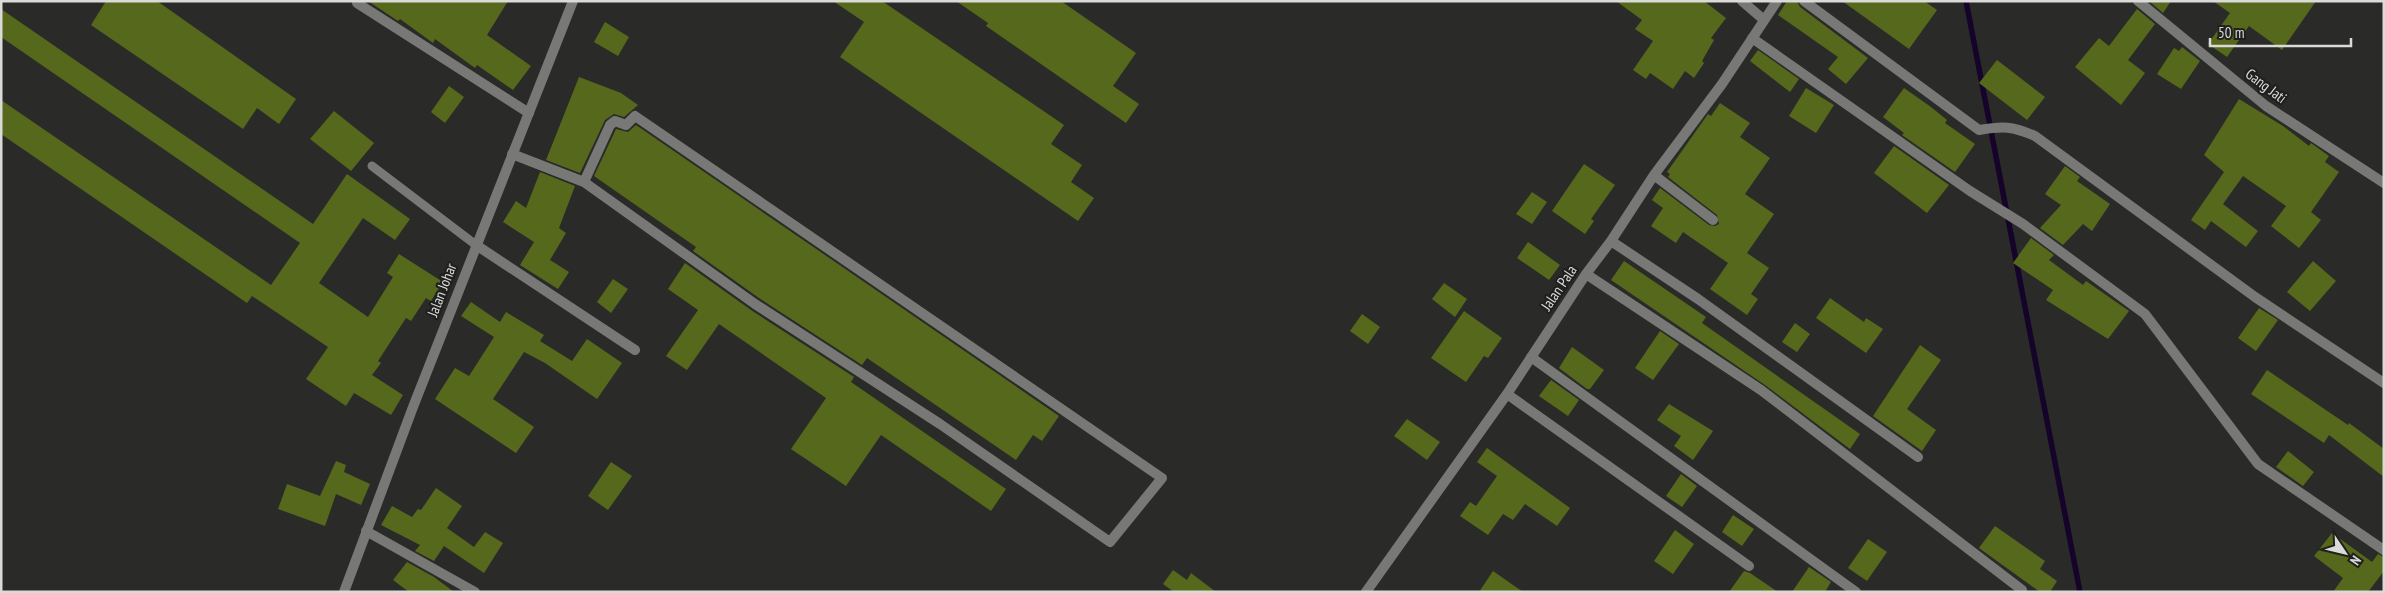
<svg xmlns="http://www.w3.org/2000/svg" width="2385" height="593" viewBox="0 0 2385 593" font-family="'PT Sans Narrow',sans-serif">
  <rect width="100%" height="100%" fill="#2a2b28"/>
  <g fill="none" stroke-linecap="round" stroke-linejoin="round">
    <path stroke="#16032a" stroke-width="5.5" d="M1966 1 2080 592"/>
  </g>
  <path fill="#55681c" d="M106 1H157L296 99 279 124 257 108 243 129 91 25Z
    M368 1H508L487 35 531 66 513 90 477 65 475 68 435 39 433 43 400 19 398 21Z
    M833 1H882L1064 125 1051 144 1082 165 1071 182 1094 198 1078 221 840 57 864 22Z
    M956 1H1061L1136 53 1113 86 1139 104 1126 123 986 26 988 23Z
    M1616 1H1704L1726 18 1711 38 1714 40 1702 61 1704 63 1694 78 1685 71 1673 89 1650 73 1646 79 1633 70 1653 41 1635 29 1642 20Z
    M1787 1H1797L1800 7 1868 58 1846 84 1828 69 1838 57 1778 15Z
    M1842 1H1924L1937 10 1909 49Z
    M2149 1H2171L2163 13Z
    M2213 1H2316L2282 50 2249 26 2227 57 2208 44 2230 13Z
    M1 9 313 224 347 174 410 219 395 240 363 218 319 283 368 317 393 277 387 273 399 254 443 282 431 301 426 298 411 321 406 318 378 361 381 363 372 375 403 395 391 415 354 393 346 406 306 379 328 347 252 296 247 303 1 134V100L271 285 300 243 1 37Z
    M2137 9 2155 24 2128 60 2145 73 2121 105 2075 67 2099 38 2109 46Z
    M605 22 629 37 618 56 594 42Z
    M2182 47 2200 61 2181 89 2157 74 2174 48 2179 51Z
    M1758 50 1799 79 1790 92 1750 61Z
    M1997 60 2045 97 2027 120 1979 83Z
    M579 77 621 93 638 105 624 117 614 114 605 120 580 173 546 160Z
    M449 86 464 97 445 123 431 112Z
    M1806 88 1834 105 1816 133 1789 116Z
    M1904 88 1931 107 1947 120 1945 123 1975 144 1955 172 1902 135 1904 133 1883 117Z
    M2239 99 2283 126 2309 146 2311 143 2329 156 2325 162 2339 172 2311 212 2321 220 2299 248 2271 226 2286 206 2243 176 2223 204 2258 231 2246 247 2211 221 2205 230 2191 220 2224 172 2204 155Z
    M1720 103 1750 123 1740 137 1770 158 1745 194 1774 214 1747 253 1769 268 1751 294 1758 299 1747 315 1710 289 1728 263 1683 232 1676 243 1651 226 1663 208 1652 200 1660 188 1709 225 1715 226 1719 224 1717 215 1668 177 1670 174 1667 172 1708 114 1711 116Z
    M334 111 374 143 351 171 310 139Z
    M636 125 1059 416 1042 441 1033 435 1016 460 867 358 862 365 759 298 693 251 696 247 594 176 616 129 628 132Z
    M1894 146 1949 185 1927 213 1874 173Z
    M1584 164 1615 185 1591 219 1594 221 1585 234 1552 211Z
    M2065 166 2080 177 2077 181 2110 204 2092 231 2083 224 2063 245 2040 228 2061 205 2045 194Z
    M540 172 575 186 559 228 566 233 550 260 569 272 558 289 520 265 534 242 503 222 516 201 526 208Z
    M1532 192 1547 202 1532 224 1516 214Z
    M2031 238 2054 255 2049 260 2083 285 2086 281 2129 311 2108 339 2046 300 2053 290 2013 263Z
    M1528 242 1560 265 1549 280 1517 258Z
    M1624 261 1706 317 1702 323 1860 434 1850 449 1765 385 1611 280Z
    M2313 261 2336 281 2310 311 2287 292Z
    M685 263 751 310 854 377 851 382 1006 489 991 511 881 435 846 486 791 449 826 398 719 324 687 370 666 356 698 310 668 289Z
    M613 279 628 289 611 313 597 302Z
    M1444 283 1467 299 1455 317 1432 299Z
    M1830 298 1864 322 1866 318 1883 329 1866 353 1816 318Z
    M471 302 500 322 506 312 544 335 540 341 572 361 587 339 622 363 597 399 545 363 524 352 493 399 534 427 516 453 435 399 455 368 469 376 494 337 461 316Z
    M2259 308 2278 320 2256 351 2238 338Z
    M1464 311 1502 338 1488 358 1484 356 1466 382 1431 358Z
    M1362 314 1380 327 1368 344 1350 331Z
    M1795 323 1810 334 1797 352 1782 342Z
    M1660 331 1679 344 1653 380 1635 368Z
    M1920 345 1941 360 1907 409 1936 430 1922 451 1873 416Z
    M1572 347 1604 370 1590 389H1587L1559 368Z
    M2267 370 2348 425 2349 423 2384 449V477L2329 435 2324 443 2251 394Z
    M1551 380 1579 400 1568 416 1539 396Z
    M1669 404 1713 431 1693 460 1674 446 1681 436 1657 420Z
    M1407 419 1440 442 1427 460 1394 436Z
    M1487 448 1570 508 1557 526 1525 504 1513 520 1503 514 1488 535 1460 516 1470 502 1476 506 1497 476 1477 462Z
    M2288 451 2314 472 2303 486 2276 467Z
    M336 461 346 465 344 472 370 484 361 505 336 494 325 526 278 509 287 484 320 496Z
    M611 462 632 476 608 510 588 496Z
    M1681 474 1697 486 1682 507 1666 496Z
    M436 488 462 506 447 528 474 547 485 532 503 543 484 573 444 546 434 561 415 551 420 545 381 525 392 506 412 517 418 509 421 510Z
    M1733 515 1754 529 1742 546 1722 532Z
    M1995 526 2045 561 2040 569 2057 581 2050 592H2040L1979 548Z
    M1675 530 1694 544 1673 574 1654 561Z
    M2332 533 2372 562 2378 554 2384 557V571L2368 592H2333L2343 578 2314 556Z
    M1868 539 1887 552 1867 581 1848 568Z
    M407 562 434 577 454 592H409L393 580Z
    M1809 567 1831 582 1825 592H1792Z
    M1173 570 1187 580 1191 573 1216 592H1174L1163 584Z
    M1493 571 1523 592H1479Z
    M1744 571 1750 573 1778 592H1729Z"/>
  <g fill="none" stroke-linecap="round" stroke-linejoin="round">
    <path stroke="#787876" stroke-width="9" d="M372 166 476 245"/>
    <path stroke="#787876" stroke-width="10" d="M1742 1 1764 20
      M1804 1 1979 130C2003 126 2012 126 2035 136L2255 297 2384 383
      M2138 1 2266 106 2384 183
      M357 3 529 113
      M1752 38 1970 191 2023 224 2145 314 2258 464 2384 550
      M512 154 584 182 755 304 940 424 1110 542 1162 478 635 116 626 125 615 121 610 125 584 182
      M1654 175 1713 220
      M1611 241 1698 299 1918 457
      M476 245 635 350
      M1586 274 1761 390 2022 590
      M1531 357 1856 592
      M1507 394 1749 566
      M366 531 475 592
      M1366 592 1507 394 1586 274 1611 241 1654 175 1722 84 1777 1"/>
    <path stroke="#787876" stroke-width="10" d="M344 592 413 407 573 1"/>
  </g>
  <g text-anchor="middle" stroke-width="4.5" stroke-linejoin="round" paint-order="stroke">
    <g font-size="15" fill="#dadbd8" stroke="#20211e">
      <text transform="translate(2266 86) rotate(37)" y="5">Gang Jati</text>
      <text transform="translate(1559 288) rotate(-56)" y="5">Jalan Pala</text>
      <text transform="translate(442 290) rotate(-69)" y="5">Jalan Johar</text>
    </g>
  </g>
  <rect width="2385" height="593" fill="none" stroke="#dadbd8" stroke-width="5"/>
  <g transform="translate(2345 553) rotate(125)" stroke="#20211e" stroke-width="4" paint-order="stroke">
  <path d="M0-4L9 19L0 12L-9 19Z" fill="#dadbd8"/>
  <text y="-8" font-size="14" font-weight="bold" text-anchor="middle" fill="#dadbd8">N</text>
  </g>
  <path d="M2210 38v8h141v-8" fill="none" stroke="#dadbd8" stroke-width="2.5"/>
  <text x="2218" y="38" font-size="15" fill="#dadbd8" stroke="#20211e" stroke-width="4" paint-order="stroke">50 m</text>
</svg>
